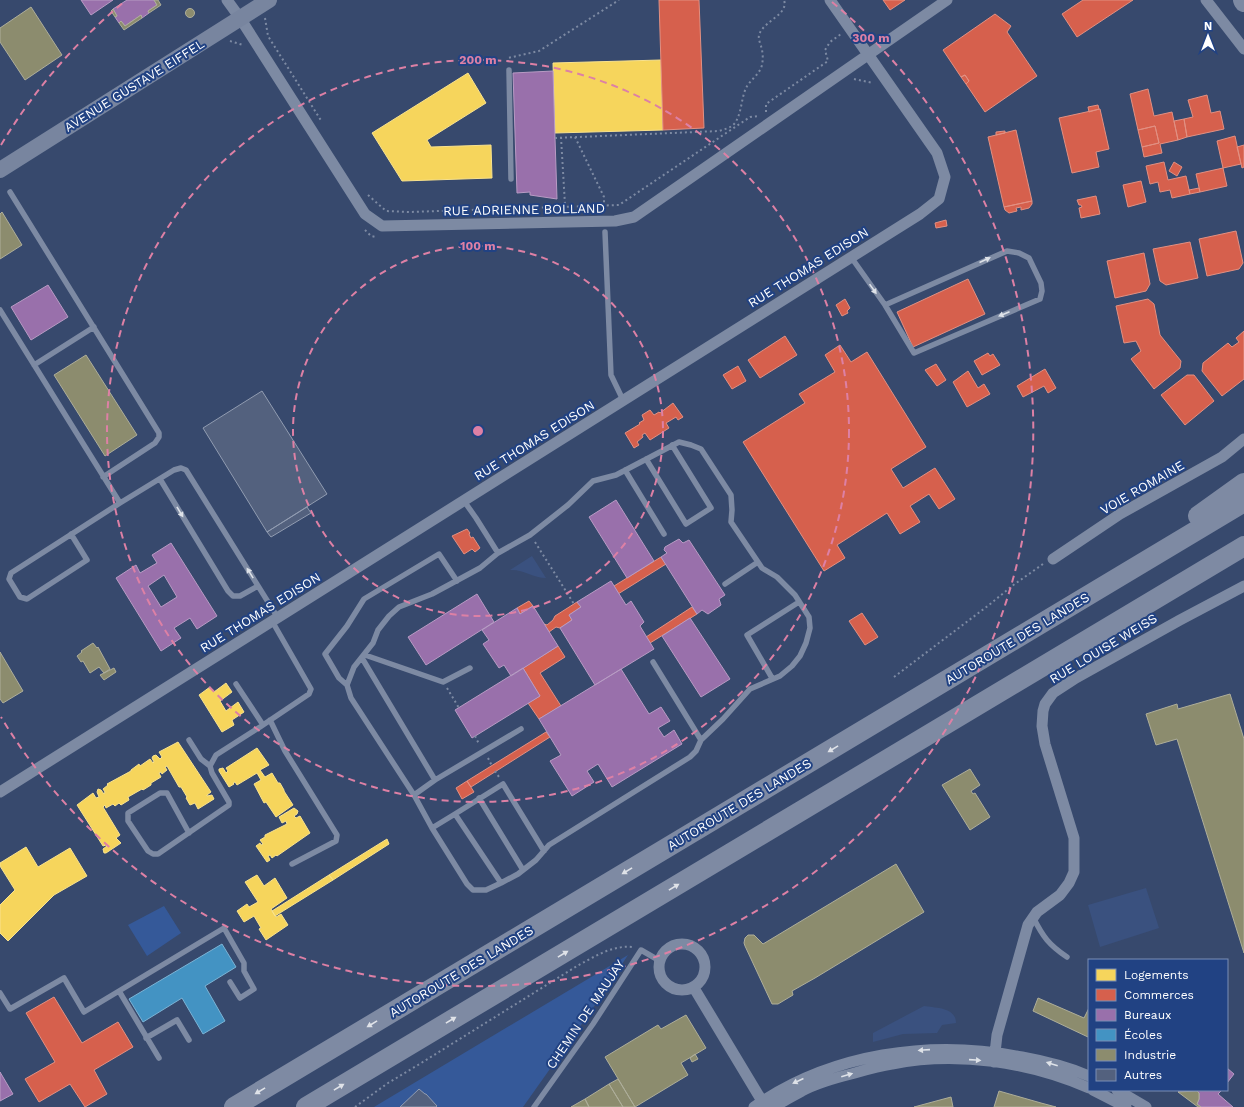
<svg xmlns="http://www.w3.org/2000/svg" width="1244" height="1107" viewBox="0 0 1244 1107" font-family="'Work Sans',sans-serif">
  <rect width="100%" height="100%" fill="#37496d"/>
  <path fill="#355999" d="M164 906 181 933 147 956 128 925Z
    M628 955 591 1011 523 1107H374Z"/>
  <path fill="#3a517f" d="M532 556 546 578C533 578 523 569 510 570Z
    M1146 888 1159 928 1100 947 1088 905Z
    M924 1006C935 1008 956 1007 956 1023L942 1025 937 1033 903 1034 873 1042V1033Z"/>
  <path fill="#f6d55c" stroke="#f9e28d" d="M661 60 663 130 555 133 553 63Z
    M468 73 486 103 427 140 431 147 491 145 492 178 402 181 372 133Z
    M226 683 232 692 220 701 226 711 238 702 244 712 232 720 234 725 222 732 199 695 210 687 214 692Z
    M178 742 211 792 207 795V796L212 795 214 799 198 809 195 803 190 805 186 798 187 797 181 787H179L167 766 165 767 167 770 162 774 161 772 159 773 161 777 151 783V785L143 790 142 789 128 797 129 800 121 805 119 803 115 806 113 804 106 808 105 805 103 807 120 835 116 838 121 843 106 853H104L103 849 107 846 106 845 103 846 77 805 93 793 96 798 99 797 97 792 98 789 101 790 104 794 105 792 103 789 108 785 107 784 131 771V770L139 764 140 766 150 759 153 763 154 762 152 758 153 756 156 755 160 759 162 757 159 752Z
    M257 748 269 765 260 770 265 777 272 773 278 783H280L284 790V791L293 805 276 817 266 802 264 803 254 784 261 780 257 773 237 785 235 782 233 783 234 784 229 787 219 771V769L223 768 226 773 228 771 226 768Z
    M294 808 298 811 297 814 294 816 296 818 300 816 310 833 277 856 276 855 272 858 270 855 268 856 270 860 267 862 256 846 260 843 261 845 263 844 260 840 265 837V835L287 824 286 821 282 823 279 817Z
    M387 839 389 844 333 880 329 875Z
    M26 847 38 867 70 848 87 876 54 895 8 941 0 933V905L15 890 0 866V863Z
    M257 875 264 886 275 878 287 898 271 909 276 917 281 914 288 925 266 940 259 929 261 928 254 916 244 922 237 911 247 904 249 907 258 902 245 882Z
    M329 875 333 880 275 916 272 911Z"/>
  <path fill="#d6604d" stroke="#e29082" d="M659 0H699L704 128 663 130Z
    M883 0H905L890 10Z
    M1083 0H1133L1077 37 1062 14Z
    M995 14 1011 26 1007 32 1037 76 985 112 966 84 969 81 965 75 961 77 943 50Z
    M965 75 969 81 966 84 961 77Z
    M1148 89 1154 116 1172 112 1178 140 1160 144 1162 153 1144 157 1142 147 1159 143 1155 126 1138 130 1130 94Z
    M1207 95 1211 113 1220 111 1224 129 1187 137 1184 119 1193 117 1188 100Z
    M1098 105 1099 109 1089 112 1088 107Z
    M1100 109 1109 149 1096 152 1099 167 1072 173 1059 118Z
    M1184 119 1187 137 1178 140 1174 121Z
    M1155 126 1159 143 1142 147 1138 130Z
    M1016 130 1032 201 1004 207 988 137Z
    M1005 131V133L996 135V132Z
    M1235 136 1241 164 1223 168 1217 141Z
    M1244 145V167L1242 168 1237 147Z
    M1164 162 1168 180 1186 176 1190 194 1172 198 1170 190 1160 192 1158 182 1150 184 1146 166Z
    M1174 162 1182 167 1177 176 1169 171Z
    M1223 168 1227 186 1200 192 1196 174Z
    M1141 181 1146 202 1128 207 1123 185Z
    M1199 188 1200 192 1190 194 1189 190Z
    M1096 196 1100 214 1081 218 1079 208 1082 207 1081 205H1079L1077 200Z
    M1032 201V204L1029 208 1021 210V207L1016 208 1017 211 1009 213 1005 210 1004 207Z
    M946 220 947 226 936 228 935 223Z
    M1236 231 1243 263 1239 269 1207 276 1199 239Z
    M1190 242 1198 278 1166 285 1160 281 1153 249Z
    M1144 253 1150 284 1146 291 1115 298 1107 261Z
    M968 279 985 314 913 347 897 312Z
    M845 299 850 308 847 311 848 313 842 316 836 305Z
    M1148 299 1154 304 1160 335 1181 361 1180 368 1154 389 1131 359 1141 351 1136 341 1124 343 1116 306Z
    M1244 331V379L1222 396 1202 371 1203 363 1228 343 1232 347 1239 342 1236 338Z
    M785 336 797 355 760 378 748 360Z
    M840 345 851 362 867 352 926 447 891 469 903 488 935 468 955 499 939 509 929 494 910 506 920 522 900 534 887 513 837 545 845 558 824 571 743 442 805 403 799 394 835 372 825 355Z
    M988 353 990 356 993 354 1000 365 982 375 974 361Z
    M936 364 946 380 937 386 925 370Z
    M738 366 746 381 732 389 723 375Z
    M1045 369 1056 388 1048 393 1044 386 1023 397 1017 386Z
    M968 371 978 388 984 384 990 394 967 407 953 382Z
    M1187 375H1194L1214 401 1185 425 1161 395Z
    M673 403 683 417 678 420 676 417 666 423 669 428 650 440 645 433 642 435 643 437 637 442 639 445 634 448 625 433 640 424 639 423 644 420 642 415 650 410 654 415 659 412 660 413Z
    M467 529 470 533 469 534 471 538 473 537 480 548 475 552 472 549 464 554 452 536Z
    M661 557 666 564 618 594 614 586Z
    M529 601 533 606 520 614 517 608Z
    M577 602 581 607 569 615 572 620 560 628 556 627 549 632 544 624 547 625 553 620 555 616Z
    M692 607 697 614 650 643 646 637Z
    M862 613 878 637 865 645 849 621Z
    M558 646 565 657 540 673 561 706 539 719 528 703 540 696 523 668Z
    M546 732 550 737 471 787 467 781Z
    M467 781 474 792 462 799 456 788Z
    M54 997 82 1043 118 1022 133 1047 94 1070 107 1094 85 1107 70 1084 39 1102 25 1079 55 1062 26 1013Z"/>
  <path fill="#9970ab" stroke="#b89bc4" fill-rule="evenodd" d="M81 0H113L91 15Z
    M127 0H154L157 5 148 11 149 13 142 18 141 15 125 26 121 21 119 23 115 17 117 16 113 9Z
    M553 71 555 138 557 199 530 195V192L517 193 513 73Z
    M48 285 68 317 31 340 11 307Z
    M616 500 654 561 627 578 589 517Z
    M679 539 683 543 689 540 725 595 719 599 721 605 708 614 702 610 697 614 661 557 667 553 664 550 665 547Z
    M171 543 217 616 197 629 190 618 174 628 181 638 161 651 116 578 136 565 140 573 157 563 152 555ZM164 575 177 597 161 607 148 586Z
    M611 581 626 605 631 601 644 622 640 626 654 649 595 685 560 628 572 620 569 615 581 607 577 602Z
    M477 594 494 622 426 665 408 637Z
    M533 606 558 646 511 676 504 665 499 668 483 644 489 640 482 630 517 608 520 614Z
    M690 618 730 679 701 697 662 636Z
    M523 668 540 696 472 738 455 710Z
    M621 669 649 714 661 707 670 721 658 728 664 737 674 730 682 744 612 787 598 764 587 771 594 782 572 796 550 761 561 755 539 719Z
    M1227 1068 1234 1074 1227 1083Z
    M0 1072 13 1094 0 1101Z
    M1180 1090H1222L1218 1094 1233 1107H1201L1197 1104 1199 1099V1093L1197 1091 1178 1092Z"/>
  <path fill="#4393c3" stroke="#7bb3d5" d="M222 944 236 967 205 986 225 1021 203 1034 182 998 143 1022 129 999Z"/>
  <path fill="#8c8c6e" stroke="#aeae9a" d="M154 0H158L161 5 149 13 148 11 157 5Z
    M31 7 62 55 25 80 0 42V28Z
    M185.5 13a4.5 4.5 0 1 1 9 0a4.5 4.5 0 1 1-9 0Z
    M113 9 117 16 115 17 111 11Z
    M141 15 142 18 124 30 119 23 121 21 125 26Z
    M2 212 22 245 0 259V214Z
    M86 355 137 435 105 456 54 375Z
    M93 643 97 648 98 647 110 669 104 673 99 667 90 673 83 661 81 662 77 656 82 652 81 651Z
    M0 652 23 691 3 703 0 699Z
    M114 668 116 672 104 680 100 675Z
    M1230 694 1244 739V953L1177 739 1156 745 1146 714 1177 704 1178 709Z
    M970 769 980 785 971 791 973 794 975 793 990 817 970 830 942 785Z
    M896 864 924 912 815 978 792 991 793 995 778 1004H772L745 946 744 943 745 938 748 935H754L763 944Z
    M1038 998 1084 1018 1089 1008V1035L1088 1037 1033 1011Z
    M686 1015 706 1048 681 1063 688 1075 635 1107 605 1057 658 1025 661 1029Z
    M695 1054 698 1059 692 1062 690 1058Z
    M618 1079 635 1107H623L609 1084Z
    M609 1084 623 1107H589L585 1099Z
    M999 1091 1041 1103 1056 1107H994Z
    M1197 1091 1199 1093V1099L1197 1104 1201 1107H1198L1178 1092Z
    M951 1097 953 1107H914Z
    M585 1099 589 1107H571Z"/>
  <path fill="#53617e" stroke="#919cb1" d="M262 391 327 494 267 532 203 428Z
    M307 507 311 513 271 537 267 532Z
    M419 1089 425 1094H426L437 1106 436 1107H400Z"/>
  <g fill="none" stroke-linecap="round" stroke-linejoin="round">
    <path stroke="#7d8aa3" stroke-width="2" stroke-dasharray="2 3" stroke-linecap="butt" d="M265 18 268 36 322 122
      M230 41 243 45
      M508 62V58L539 51 619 0
      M854 79 873 83
      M766 112V104L828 61 825 50 830 42 841 34
      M561 137 565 205
      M575 137 604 197V205
      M555 138 719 131C725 129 731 128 735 123 742 112 741 99 746 88 750 80 760 74 762 65 763 60 763 55 762 50 761 45 758 39 759 35 763 21 789 15 784 0
      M368 195 386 211 409 212 619 205 750 117 758 116
      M365 230 371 236 376 237
      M535 542 574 604
      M894 677 989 605 1012 586 1043 564
      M447 688 459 708
      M475 736 479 744
      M488 758 492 766
      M495 771 499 777
      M355 1107 388 1083 418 1065 577 966C594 957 612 945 632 947"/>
    <path stroke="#7d8aa3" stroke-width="5.5" d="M509 70 511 179
      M10 192 159 433V437L155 443 103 477
      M605 232 611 375 623 400
      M851 257 885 305 1007 251 1019 253 1029 258 1041 283 1042 291 1040 299 914 353 885 305
      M0 310 120 503 174 470 181 468 186 470 278 618
      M34 365 94 327
      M679 442 691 445 701 449 731 495 732 510 731 522 762 568 777 577 795 595 809 617 810 628 806 643 800 656 792 666 780 676 750 689 723 719 701 740 696 751 690 757 549 845 536 860 518 874 501 883 486 890H473L467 884 432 828 414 795 351 698 347 685 354 667 373 643 378 630 389 616 399 607 432 594 480 568 498 553 530 535 568 505 593 481 616 475Z
      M646 459 686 524 711 508 672 445
      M625 470 664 534
      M160 479 228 591 233 596H240L258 586
      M464 501 476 518 498 553
      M71 534 87 560 27 599 20 597 9 579 11 573 120 503
      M725 584 758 562
      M365 655 443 682 470 668
      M362 658 435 780 414 795
      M653 662 701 740
      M772 678 747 635 799 602
      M236 684 263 725
      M347 685 339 678 325 654 347 626 364 599 439 554 457 581
      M270 720 285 751 337 835 336 841 292 864
      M189 740 201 759 210 766
      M435 780 521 729
      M479 798 523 870
      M432 828 455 814
      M189 833 167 793H160L128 813V821L148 851 153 854H158L229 805V802L212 773 210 766 216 755 260 727 309 694 311 689 272 621
      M501 883 455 814 503 784 544 851
      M1033 917C1043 937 1049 945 1067 957
      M119 991 159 1058
      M0 993 10 1009 64 978 84 1012 224 928 244 963V971L254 989 240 998 230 982
      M146 1038 177 1020 189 1040
      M534 1107 593 1024 641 950 660 961"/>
    <path stroke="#7d8aa3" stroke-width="11" d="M227 0 240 18 365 214 382 226 615 221 634 217 947 0
      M1206 0 1244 49
      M1053 559 1120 514 1222 457 1244 439
      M0 792 920 214 939 199 945 177 937 153 830 0
      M659 967a23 23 0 1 1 46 0a23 23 0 1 1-46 0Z
      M694 988 765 1106
      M994 1062 997 1035 1028 925 1037 912 1060 895 1069 883 1074 872V838L1045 744 1042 726 1043 711 1045 704 1053 693 1076 678 1180 620 1244 586
      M1093 1090 1126 1107
      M1117 1090 1146 1107
      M754 1107C831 1053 931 1039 1022 1057 1044 1061 1068 1067 1089 1076
      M773 1107C783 1102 792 1096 802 1091 817 1083 835 1078 851 1074 865 1070 878 1066 892 1064 957 1051 1029 1062 1089 1088"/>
    <path stroke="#78859f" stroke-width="16" d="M0 170 269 0"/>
    <path stroke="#7e8aa3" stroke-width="20" d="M1243 0 1244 2
      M1198 516 1244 483
      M234 1107 1244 502
      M306 1107 1244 546"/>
  </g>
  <defs><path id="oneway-solid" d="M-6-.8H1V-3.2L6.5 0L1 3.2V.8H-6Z"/></defs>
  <g fill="#dee2e8">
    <use href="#oneway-solid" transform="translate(985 260) rotate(-24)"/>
    <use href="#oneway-solid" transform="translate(873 289) rotate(55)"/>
    <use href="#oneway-solid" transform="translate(1004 314) rotate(157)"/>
    <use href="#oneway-solid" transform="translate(180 512) rotate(59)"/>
    <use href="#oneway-solid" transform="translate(250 573) rotate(-122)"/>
    <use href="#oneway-solid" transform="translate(924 1050) rotate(176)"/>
    <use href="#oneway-solid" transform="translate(975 1060) rotate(4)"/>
    <use href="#oneway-solid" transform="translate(1052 1064) rotate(-163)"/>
    <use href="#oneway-solid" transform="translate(847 1075) rotate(-16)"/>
    <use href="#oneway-solid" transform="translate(798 1081) rotate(155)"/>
  </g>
  <g fill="#dfe2e8">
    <use href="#oneway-solid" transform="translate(833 749) rotate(149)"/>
    <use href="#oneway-solid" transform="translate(627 871) rotate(149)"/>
    <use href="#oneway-solid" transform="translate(674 887) rotate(-31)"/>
    <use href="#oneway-solid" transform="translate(563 954) rotate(-31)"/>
    <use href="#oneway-solid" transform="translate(451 1020) rotate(-31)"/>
    <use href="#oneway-solid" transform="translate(372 1024) rotate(149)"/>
    <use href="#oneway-solid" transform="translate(339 1087) rotate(-31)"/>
    <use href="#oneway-solid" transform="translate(260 1091) rotate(149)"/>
  </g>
  <g fill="none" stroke="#dd80a5" stroke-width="2" stroke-dasharray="7 5">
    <circle cx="478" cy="431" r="185"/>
    <circle cx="478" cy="431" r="371"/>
    <path d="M1 145A556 556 0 0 1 124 2M832 2A556 556 0 1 1 1 717"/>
  </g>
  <g text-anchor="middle" stroke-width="4" stroke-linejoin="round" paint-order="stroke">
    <g font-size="13" fill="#fff" stroke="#214283">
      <text transform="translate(134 85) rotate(-32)" y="5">AVENUE GUSTAVE EIFFEL</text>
      <text transform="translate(524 209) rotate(-1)" y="5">RUE ADRIENNE BOLLAND</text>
      <text transform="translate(808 267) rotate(-32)" y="5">RUE THOMAS EDISON</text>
      <text transform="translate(534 440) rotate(-32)" y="5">RUE THOMAS EDISON</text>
      <text transform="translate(1142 487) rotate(-30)" y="5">VOIE ROMAINE</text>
      <text transform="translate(260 612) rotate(-32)" y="5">RUE THOMAS EDISON</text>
      <text transform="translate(1017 638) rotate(-31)" y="5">AUTOROUTE DES LANDES</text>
      <text transform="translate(1103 648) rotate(-31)" y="5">RUE LOUISE WEISS</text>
      <text transform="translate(739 804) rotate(-31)" y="5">AUTOROUTE DES LANDES</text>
      <text transform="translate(461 971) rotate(-31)" y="5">AUTOROUTE DES LANDES</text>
      <text transform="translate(585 1014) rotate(-56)" y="5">CHEMIN DE MAUJAY</text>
    </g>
  </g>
  <circle cx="478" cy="431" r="6" fill="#dd80a5" stroke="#214283" stroke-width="2"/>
  <g font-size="12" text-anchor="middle" font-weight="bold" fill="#dd80a5" stroke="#214283" stroke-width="4" stroke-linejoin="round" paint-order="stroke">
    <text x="871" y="42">300 m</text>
    <text x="478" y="64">200 m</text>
    <text x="478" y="250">100 m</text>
  </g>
  <rect x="1088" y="959" width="140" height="132" fill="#214283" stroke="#7a8eb5"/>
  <rect x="1096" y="969" width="20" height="12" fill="#f6d55c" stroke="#7a8eb5"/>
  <text x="1124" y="979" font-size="12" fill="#ffffff">Logements</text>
  <rect x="1096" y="989" width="20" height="12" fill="#d6604d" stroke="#7a8eb5"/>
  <text x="1124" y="999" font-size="12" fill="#ffffff">Commerces</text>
  <rect x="1096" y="1009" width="20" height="12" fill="#9970ab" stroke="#7a8eb5"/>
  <text x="1124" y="1019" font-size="12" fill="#ffffff">Bureaux</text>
  <rect x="1096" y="1029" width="20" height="12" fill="#4393c3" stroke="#7a8eb5"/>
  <text x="1124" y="1039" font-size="12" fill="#ffffff">Écoles</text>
  <rect x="1096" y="1049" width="20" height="12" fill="#8c8c6e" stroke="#7a8eb5"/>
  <text x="1124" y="1059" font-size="12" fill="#ffffff">Industrie</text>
  <rect x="1096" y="1069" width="20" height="12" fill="#53617e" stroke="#7a8eb5"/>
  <text x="1124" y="1079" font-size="12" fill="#ffffff">Autres</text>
  <g transform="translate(1208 36)" stroke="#214283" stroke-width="3" paint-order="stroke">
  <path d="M0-3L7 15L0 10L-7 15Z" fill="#ffffff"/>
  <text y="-6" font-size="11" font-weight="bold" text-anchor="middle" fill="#ffffff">N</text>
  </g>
</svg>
